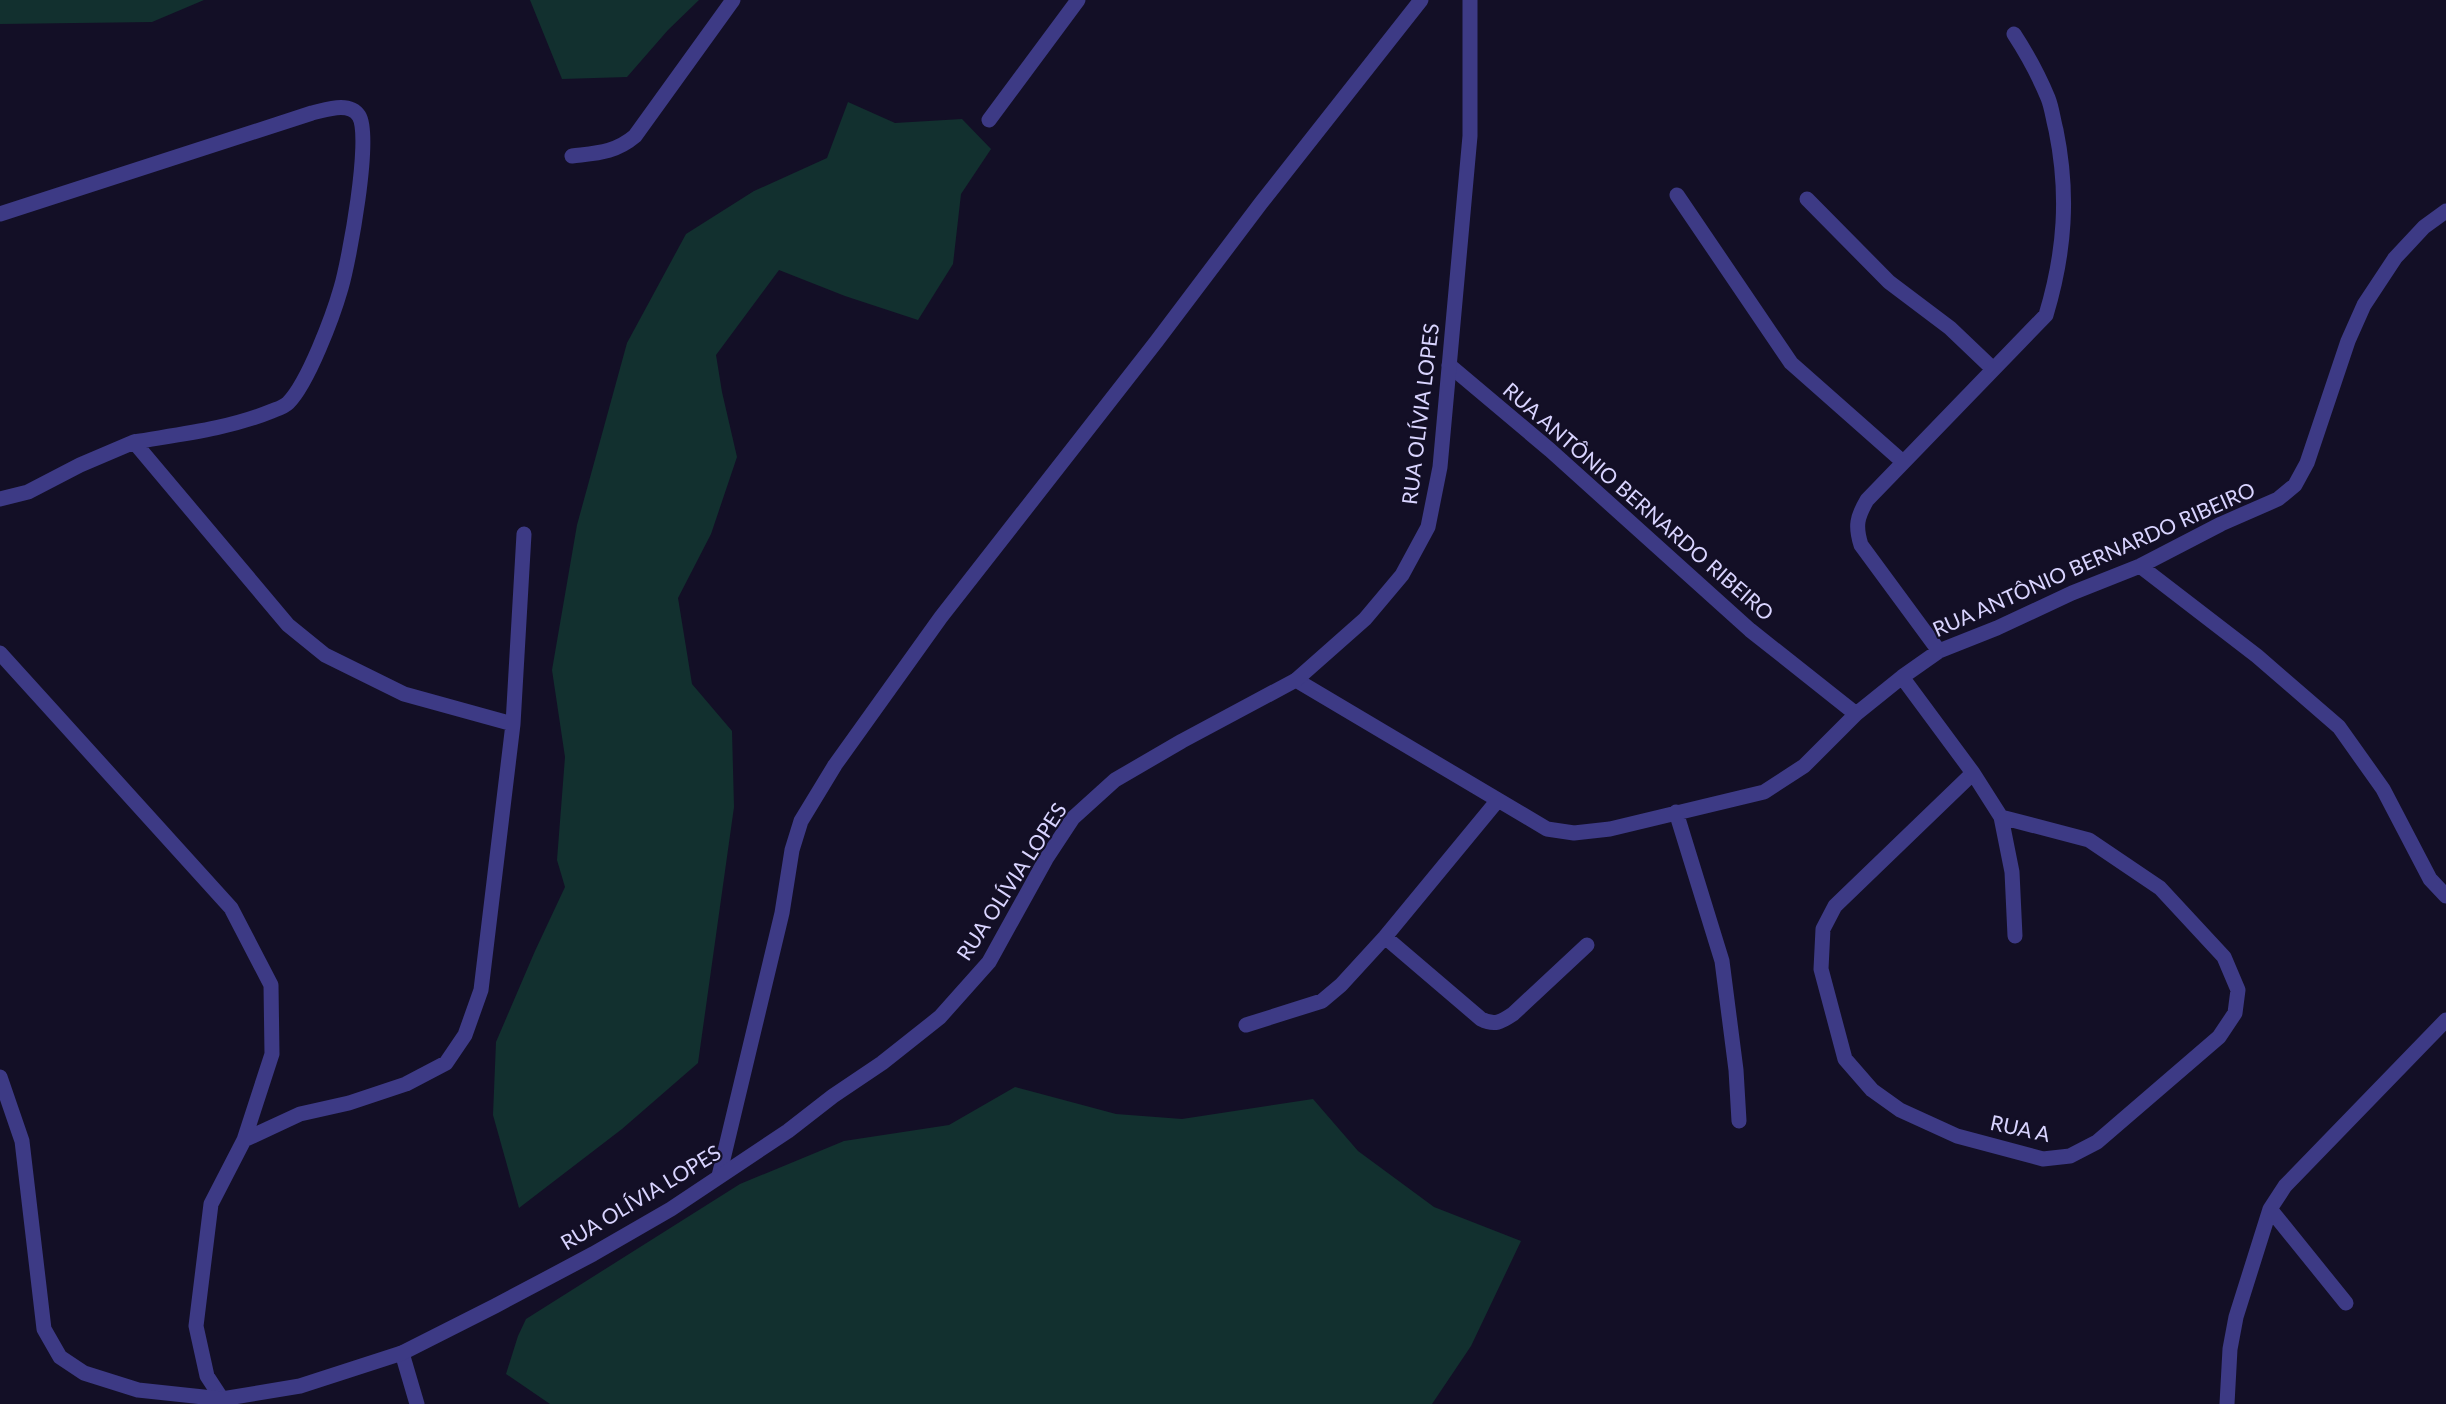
<svg xmlns="http://www.w3.org/2000/svg" width="2446" height="1404" viewBox="0 0 2446 1404" font-family="Lato,sans-serif">
  <rect width="100%" height="100%" fill="#130f26"/>
  <path fill="#12302f" d="M0 0H204L152 22 0 24Z
    M530 0H699L668 30 627 77 562 79Z
    M848 102 895 123 962 119 991 149 961 194 953 264 918 320 845 296 779 270 716 355 722 392 737 457 711 534 678 598 692 684 732 731 734 807 698 1063 622 1129 519 1208 493 1115 496 1042 535 951 565 887 557 860 565 757 552 670 577 525 627 343 686 234 754 191 827 158Z
    M1015 1087 1116 1114 1182 1119 1313 1099 1358 1151 1434 1207 1521 1241 1471 1346 1432 1404H550L506 1374 518 1336 526 1319 740 1184 844 1141 949 1125Z"/>
  <g fill="none" stroke-linecap="round" stroke-linejoin="round">
    <path stroke="#3d3a85" stroke-width="15" d="M989 120 1078 0
      M572 156C596 153 615 153 635 136L733 0
      M1677 195 1791 363 1903 462
      M1807 199 1889 282 1950 328 1993 369
      M0 214 312 113C326 110 349 101 359 116 372 137 349 261 341 288 333 316 308 383 288 403 284 407 277 409 272 411 228 429 181 434 134 442
      M1449 365 1550 450 1750 630 1856 714 1902 677 1939 651 1997 628 2072 593 2140 566 2221 524 2278 499 2295 485 2307 463 2348 341 2364 305 2395 258 2424 227 2446 211
      M0 499 28 492 80 465 134 442 288 625 325 655 404 694 513 724
      M2140 566 2257 656 2339 727 2383 789 2430 879 2446 896
      M1939 651 1861 545C1855 526 1857 517 1867 500L2046 315C2065 252 2069 194 2056 130 2053 119 2052 108 2048 98 2039 76 2027 54 2014 34
      M0 653 231 908 271 985 272 1054 244 1140
      M1902 677 1973 773 2001 817 2089 840 2160 888 2224 957 2238 990 2235 1013 2219 1037 2097 1142 2070 1156 2043 1159 1957 1136 1900 1110 1872 1090 1845 1059 1821 969 1823 929 1835 906 1973 773
      M1296 680 1547 829 1574 833 1610 829 1764 792 1804 766 1856 714
      M1676 812 1722 961 1736 1070 1739 1121
      M2001 817 2012 872 2015 936
      M1385 937 1481 1019C1495 1026 1501 1022 1513 1014L1587 945
      M1246 1025 1322 1001 1341 985 1385 937 1498 800
      M719 1176 782 913 792 850 801 821 835 765 941 617 1156 342 1261 203 1421 0
      M2270 1209 2346 1303
      M402 1353 417 1404
      M222 1399 207 1376 196 1326 211 1204 244 1140 300 1114 349 1103 406 1084 446 1063 465 1035 481 990 513 724 524 534
      M2227 1404 2230 1349 2236 1317 2270 1209 2285 1186 2446 1020"/>
    <path stroke="#3d3a85" stroke-width="15" d="M0 1077 22 1141 44 1329 60 1357 84 1373 138 1390 222 1399 300 1386 402 1353 495 1306 593 1254 671 1209 788 1131 833 1096 882 1063 940 1017 989 962 1046 859 1073 818 1115 780 1182 741 1296 680 1365 619 1402 575 1428 527 1440 467 1470 136V0"/>
  </g>
  <g text-anchor="middle" stroke-width="4.5" stroke-linejoin="round" paint-order="stroke">
    <g font-size="21" fill="#d9d4ff" stroke="#130f26">
      <text transform="translate(1421 414) rotate(-83)" y="7">RUA OLÍVIA LOPES</text>
      <text transform="translate(1638 502) rotate(41)" y="7">RUA ANTÔNIO BERNARDO RIBEIRO</text>
      <text transform="translate(2094 560) rotate(-24)" y="7">RUA ANTÔNIO BERNARDO RIBEIRO</text>
      <text transform="translate(1012 882) rotate(-57)" y="7">RUA OLÍVIA LOPES</text>
      <text transform="translate(2020 1129) rotate(12)" y="7">RUA A</text>
      <text transform="translate(641 1198) rotate(-31)" y="7">RUA OLÍVIA LOPES</text>
    </g>
  </g>
</svg>
